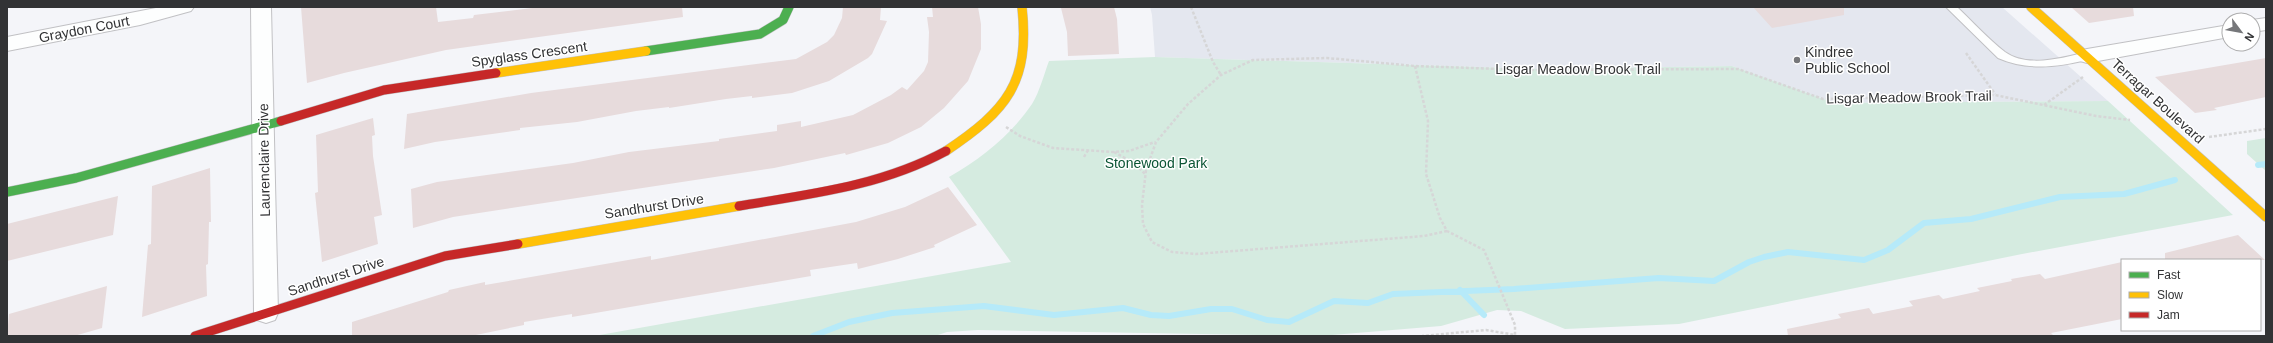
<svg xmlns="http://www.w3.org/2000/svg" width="2273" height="343" viewBox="0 0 2273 343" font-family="Arial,sans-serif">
  <rect width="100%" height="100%" fill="#f4f5f9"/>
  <path fill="#e4e7ef" d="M1150 7H2002L2108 101 1835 103 1732 66 1540 69 1155 57 1152 15Z"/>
  <path fill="#d5ebe0" d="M1155 57 1540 69 1732 66 1835 103 2108 101 2233 215 2022 254 1679 324 1565 329 1521 311 1497 310 1441 326 1320 336 978 330 947 332 935 336H594L1011 262 949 177C982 158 1011 135 1032 104 1040 91 1044 74 1049 61Z
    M2266 138V171L2247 154V141Z"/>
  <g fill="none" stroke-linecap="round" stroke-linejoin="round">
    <path stroke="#b6eaf9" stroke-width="6" d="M2258 165 2266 164
      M1460 290 1484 315
      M813 336 849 322 892 313 984 306 1054 315 1123 308 1151 315 1169 316 1211 309H1232L1267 320 1289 322 1334 301 1368 303 1393 294 1514 289 1659 278 1714 281 1749 262 1764 257 1788 252 1864 260 1888 250 1924 223 1971 219 2060 197 2124 194 2175 180"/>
  </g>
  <path fill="#e7dbdc" d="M301 7H436L438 22 473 18 474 15 540 7H682L683 17 446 50 344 73 307 83Z
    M843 7H881L880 20 887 21 872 54 868 58 829 81 792 93 752 98V96L726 99 669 108V107L636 111 577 122 520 128V130L435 142 404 149 407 114 531 93 796 59 827 42 834 35 842 18Z
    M932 7H978L981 24V49L968 81 944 108 921 127 888 143 846 155 845 153 774 168 453 217 413 228 411 189 437 182 573 163 629 152 719 141V139L777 131V125L801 121V127L853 115 891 95 902 87 907 90 924 71 928 62 929 32 927 17H933Z
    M1071 7H1114L1117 19 1119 54 1068 56 1067 32 1061 8Z
    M1753 7H1844V15L1772 28Z
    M2071 7H2133L2134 16 2089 23Z
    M2266 58V97L2214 108 2217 110 2195 113 2155 77Z
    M373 118 375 135 372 136 373 156 382 215 374 217 378 244 322 262 315 193 318 192 316 135Z
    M210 168 211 222H209L208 264 206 265 207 296 142 317 148 245 151 244 152 186Z
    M948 187 977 225 934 245 935 247 898 259 858 269 857 263 810 270 811 276 572 317V314L524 322V325L471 336H352V322L448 292 449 290 485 282V285L651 256V260L856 222 905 207Z
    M118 196 113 235 7 261V224Z
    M2238 235 2265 260H2165V253Z
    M2122 262V319L2051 333 2054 336H1788L1787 329 1841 318 1838 314 1869 308 1873 314 1913 306 1909 301 1939 295 1943 299 1980 291 1977 288 2012 281 2011 279 2040 274 2045 279Z
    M107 286 102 328 74 336H7L9 314Z"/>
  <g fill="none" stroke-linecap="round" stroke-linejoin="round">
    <g stroke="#c1c1c4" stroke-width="2">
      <path id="lane" d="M1946 7H1957C1973 22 1988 39 2005 52 2027 68 2063 58 2087 52L2092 56 2087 60C2056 67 2028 71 1998 58Z"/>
    </g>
    <g stroke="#c1c1c4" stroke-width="2">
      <path id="street" d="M161 7H194L191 11 140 25 7 51V37Z
        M251 7H271L278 313 275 320 266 323 257 320 254 313Z
        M2266 18V30L2253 32 2252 20Z
        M2229 25V37L2087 63 2080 61 2077 56 2080 51 2087 49Z"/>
    </g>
    <g stroke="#c1c1c4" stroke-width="10">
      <path id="fast" d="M646 51 760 34 783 20 789 7
        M7 192 76 178 281 121"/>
    </g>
    <g stroke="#c1c1c4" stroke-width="10">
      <path id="slow" d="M2031 7 2266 217
        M496 73 646 51
        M946 151C1007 110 1030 83 1022 7
        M518 244 739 206"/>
    </g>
    <g stroke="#c1c1c4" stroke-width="10">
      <path id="jam" d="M281 121 384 90 496 73
        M739 206C811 194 881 186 946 151
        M195 336 445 256 518 244"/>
    </g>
    <path stroke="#d6d6d7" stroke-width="2.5" stroke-dasharray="3 2" stroke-linecap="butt" d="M1191 7 1213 62 1221 75
      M1966 53 1995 94
      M1415 66 1428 121 1426 174 1440 218 1447 231 1484 250 1515 325V335L1486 330 1422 336
      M2044 105 2083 77
      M1006 127 1020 136 1053 148 1113 152 1129 151 1155 142
      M2209 137 2266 129
      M1114 152 1134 163 1145 174
      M1084 157 1088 150
      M1447 231 1424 236 1196 254 1172 252 1152 242 1143 224 1142 205 1146 170 1156 142 1188 104 1221 75 1253 60 1327 58 1415 66 1528 70 1738 69 1823 99 1995 95 2096 116 2130 120"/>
    <use href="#lane" fill="#fdfefe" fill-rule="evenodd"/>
    <use href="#street" fill="#fdfefe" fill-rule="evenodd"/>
    <use href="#fast" stroke="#4caf50" stroke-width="9"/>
    <use href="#slow" stroke="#ffc107" stroke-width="9"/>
    <use href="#jam" stroke="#c62828" stroke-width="9"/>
  </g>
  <circle fill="#76777a" stroke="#fff" stroke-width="1.5" cx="1797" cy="60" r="4"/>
  <g text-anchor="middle" stroke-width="3" stroke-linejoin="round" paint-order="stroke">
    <g font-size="14" fill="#323335" stroke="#fff">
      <text transform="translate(84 29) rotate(-11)" y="5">Graydon Court</text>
      <text transform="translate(529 54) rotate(-8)" y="5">Spyglass Crescent</text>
      <text x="1578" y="74">Lisgar Meadow Brook Trail</text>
      <text transform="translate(1909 97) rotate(-1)" y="5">Lisgar Meadow Brook Trail</text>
      <text transform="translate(2158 101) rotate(42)" y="5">Terragar Boulevard</text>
      <text transform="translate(264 160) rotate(-91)" y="5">Laurenclaire Drive</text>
      <text transform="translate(654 206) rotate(-9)" y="5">Sandhurst Drive</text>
      <text transform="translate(336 276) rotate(-18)" y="5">Sandhurst Drive</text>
    </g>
    <g font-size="14" fill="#323335" stroke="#fff" text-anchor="start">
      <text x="1805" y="57">Kindree<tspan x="1805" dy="16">Public School</tspan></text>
    </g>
    <g font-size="14" fill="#0a5434" stroke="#fff">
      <text x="1156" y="168">Stonewood Park</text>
    </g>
  </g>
  <rect width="2273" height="343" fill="none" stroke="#323335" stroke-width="16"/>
  <rect x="2121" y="259" width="140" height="72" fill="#ffffff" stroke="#adadae"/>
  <rect x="2129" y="272" width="20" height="6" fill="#4caf50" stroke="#adadae"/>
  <text x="2157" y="279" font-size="12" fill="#323335">Fast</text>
  <rect x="2129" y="292" width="20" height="6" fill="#ffc107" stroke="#adadae"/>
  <text x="2157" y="299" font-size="12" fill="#323335">Slow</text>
  <rect x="2129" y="312" width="20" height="6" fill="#c62828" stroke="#adadae"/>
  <text x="2157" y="319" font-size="12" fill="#323335">Jam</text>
  <g transform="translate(2241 32) rotate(122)"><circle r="19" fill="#ffffff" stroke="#adadae"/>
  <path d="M0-3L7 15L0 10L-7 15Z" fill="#76777a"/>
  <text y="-6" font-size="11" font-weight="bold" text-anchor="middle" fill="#323335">N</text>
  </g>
</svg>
